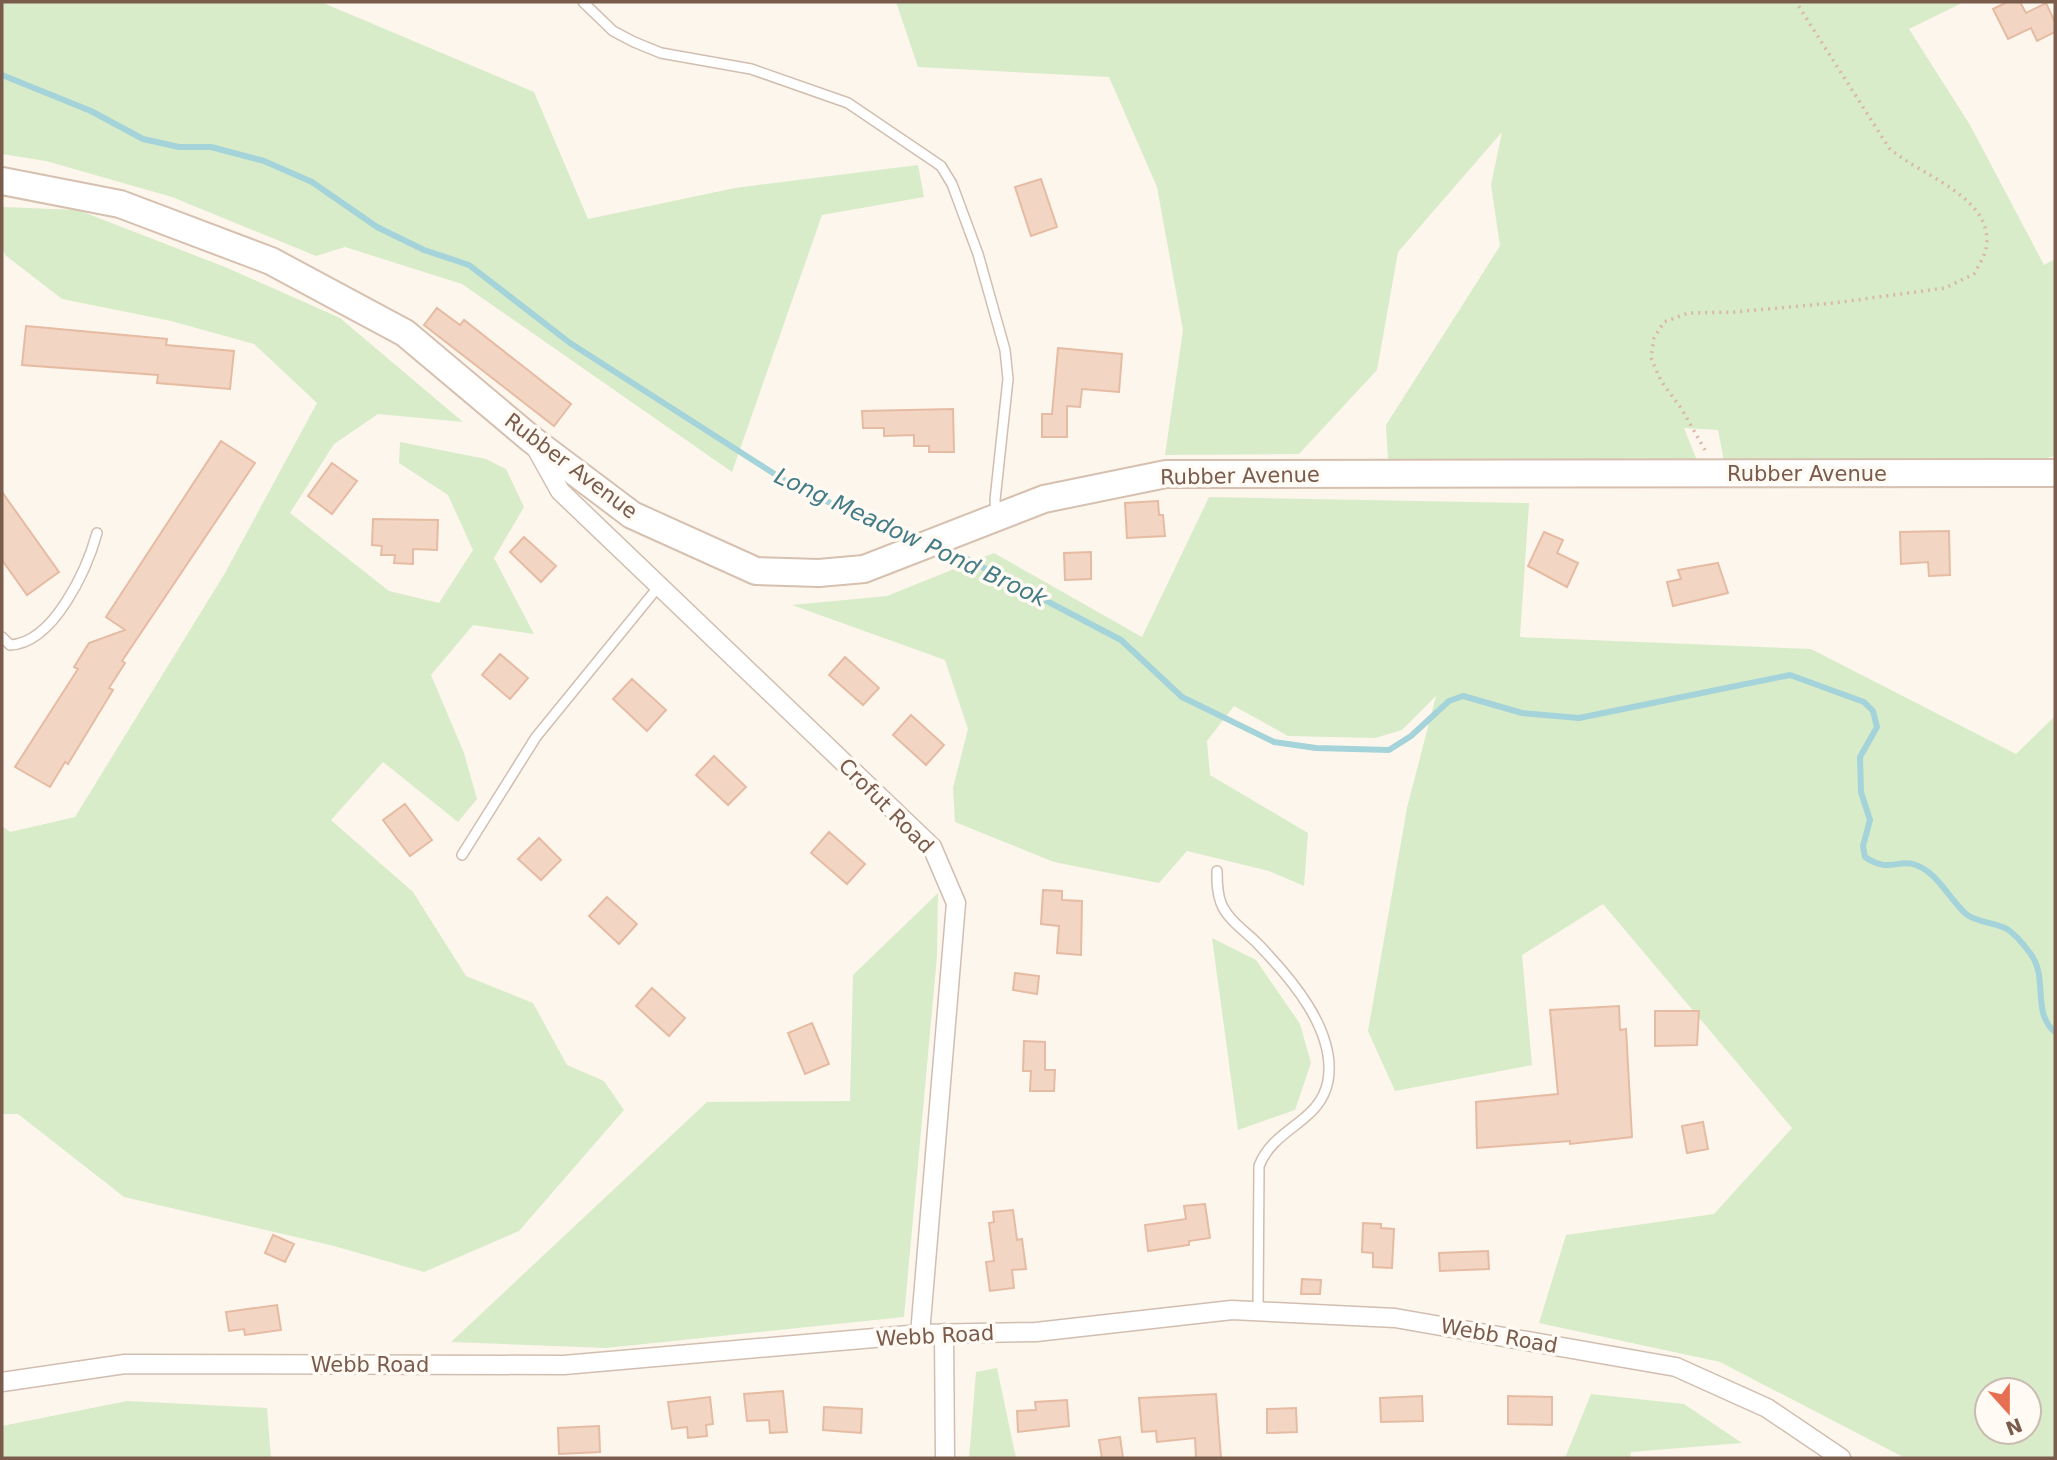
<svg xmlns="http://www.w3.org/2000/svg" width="2057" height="1460" viewBox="0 0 2057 1460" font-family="'DejaVu Sans',sans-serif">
  <rect width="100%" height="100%" fill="#fdf6ec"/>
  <path fill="#d8ecc9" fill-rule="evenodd" d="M2 2H321L534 92 588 219 735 188 918 165 924 197 822 215 732 472 462 284 345 247 316 256 172 197 46 161 2 154Z
    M896 2H1964L1909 29 1970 125 2044 265 2055 259V456L2030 462 1724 461 1718 430 1684 428 1698 463 1388 459 1386 425 1500 246 1491 185 1502 132 1398 252 1377 370 1299 454 1165 455 1183 330 1157 187 1109 77 918 67Z
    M2 207 78 210 225 267 340 318 463 422 378 414 334 444 290 513 389 591 439 603 473 550 448 495 399 463 400 442 486 459 506 469 524 507 494 558 534 634 473 625 431 675 464 753 477 799 458 822 383 762 331 820 413 892 466 976 533 1003 567 1065 604 1081 624 1110 519 1231 424 1272 334 1246 124 1197 18 1114H2V826L10 832 75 817 225 573 317 403 254 344 171 321 62 299 5 255 2 247Z
    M1209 497 1529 503 1520 637 1811 649 2016 754 2055 716V1458H1905L1720 1362 1539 1323 1566 1235 1714 1214 1792 1128 1603 904 1522 955 1532 1065 1395 1091 1368 1031 1407 808 1436 696 1402 730 1375 738 1288 736 1234 706 1207 741 1210 775 1308 833 1304 886 1269 871 1187 851 1159 883 1054 862 955 822 953 788 968 729 945 660 792 605 887 596 994 553 1142 637ZM1987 1390H2029V1432H1987Z
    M938 893 937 956 904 1317 606 1348 451 1342 707 1102 850 1101 853 975Z
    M1212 938 1256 960 1300 1024 1311 1063 1295 1110 1238 1130Z
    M997 1368 1016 1458H969L976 1372Z
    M1591 1394 1684 1404 1742 1443 1631 1452 1630 1458H1565Z
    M127 1401 267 1408 271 1458H2V1426Z"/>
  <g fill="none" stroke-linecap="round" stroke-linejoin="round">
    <path stroke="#a5d3da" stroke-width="6" d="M2 75 91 111 143 139 179 147H211L264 161 312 182 377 227 424 250 469 265 570 343 798 489 917 540
      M940 548 965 558 1121 640 1182 697 1274 742 1316 748 1389 750 1411 736 1449 701 1463 696 1522 713 1579 718 1790 675 1864 702 1873 711 1877 727 1860 757 1861 792 1870 820 1863 846 1865 857C1890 874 1898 858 1916 865 1938 873 1949 899 1966 914 1977 923 1995 922 2007 929 2015 934 2024 945 2030 953 2049 977 2031 1012 2055 1032"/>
  </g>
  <path fill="#f3d5c3" stroke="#e6bba3" stroke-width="2" d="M2007 2H2020L2026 13 2046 3 2055 22V32L2037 41 2031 28 2008 39 1993 9Z
    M1041 179 1057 227 1031 236 1015 187Z
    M437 308 460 325 464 320 571 404 554 426 424 325Z
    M26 326 167 339 166 345 234 351 230 389 157 383 158 375 22 365Z
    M1058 348 1122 354 1119 392 1082 389 1080 407 1067 406V437H1042V414H1052Z
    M953 409 954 452H929V446H914V435L884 436V428H863L862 411Z
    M221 441 255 463 122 661 125 663 109 688 113 690 68 764 65 762 50 787 15 767 78 669 74 667 89 643 125 630 106 617Z
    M332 463 357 481 332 514 308 496Z
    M2 492 59 572 27 595 2 560Z
    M1158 501 1159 515H1163L1165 536 1127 538 1125 503Z
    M373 519 438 520 437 550 413 549V564L394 563 395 555H381L382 546 372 545Z
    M1949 531 1950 575 1929 576 1928 562 1901 564 1900 532Z
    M1544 532 1563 540 1557 553 1578 563 1567 587 1528 566Z
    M524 537 556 566 541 582 510 552Z
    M1091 552V579L1065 580 1064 553Z
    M1718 563 1728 593 1673 606 1667 582 1681 579 1678 570Z
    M500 654 528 678 510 699 482 675Z
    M845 657 879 688 863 705 829 675Z
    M632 679 666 710 647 731 613 699Z
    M911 715 944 745 926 765 893 735Z
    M714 756 746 787 728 805 696 775Z
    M405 804 432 840 410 856 383 820Z
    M829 832 865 864 847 884 811 853Z
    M539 838 561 860 541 880 518 859Z
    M1043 890 1062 891V900L1082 901 1081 955 1057 953 1059 926 1041 924Z
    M607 897 637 924 619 944 589 916Z
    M1015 973 1039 976 1037 994 1013 990Z
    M652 988 685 1018 669 1036 636 1006Z
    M1619 1006 1620 1030 1626 1029 1632 1137 1570 1144V1141L1477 1148 1476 1102 1558 1094 1550 1010Z
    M1655 1011H1699L1697 1045 1655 1046Z
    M812 1023 829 1064 805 1074 788 1033Z
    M1024 1041 1045 1042V1070H1055L1054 1091H1030L1031 1071H1023Z
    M1703 1122 1708 1149 1687 1153 1682 1126Z
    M1205 1204 1210 1238 1189 1241V1245L1148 1251 1145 1225 1186 1219 1184 1206Z
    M1013 1210 1017 1240 1022 1239 1026 1269 1012 1270 1014 1288 990 1291 986 1262 994 1261 989 1223 994 1222 993 1212Z
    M1363 1223 1381 1224V1228L1394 1229 1392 1268 1373 1267V1253L1362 1252Z
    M273 1235 294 1244 285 1262 265 1253Z
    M1488 1251 1489 1269 1440 1271 1439 1253Z
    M1302 1279 1321 1280 1320 1294H1301Z
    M277 1305 281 1330 245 1335 244 1329 229 1331 226 1312Z
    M783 1391 787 1432 770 1433 769 1420 747 1421 744 1394Z
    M1216 1394 1221 1458H1196L1195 1438 1157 1442 1156 1431 1142 1432 1139 1398Z
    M1422 1396 1423 1421 1381 1422 1380 1398Z
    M1508 1396 1552 1397V1425L1508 1424Z
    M710 1397 713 1424 706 1425 707 1436 688 1438 687 1427 672 1429 668 1402Z
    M1067 1400 1069 1426 1018 1432 1017 1411 1036 1410 1035 1402Z
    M824 1407 862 1409 861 1433 823 1430Z
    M1296 1408 1297 1432 1267 1433V1409Z
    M599 1426 600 1452 559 1454 558 1428Z
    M1120 1437 1123 1458H1102L1099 1440Z"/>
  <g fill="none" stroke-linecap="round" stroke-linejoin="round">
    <g stroke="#d1beb0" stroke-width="12">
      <path id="lane" d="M583 2 613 31 634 42 661 53 751 69 848 103 941 166 952 184 978 254 1005 350 1008 379 995 500 996 515
        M2 637 10 645C54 643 87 569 97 533
        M462 855 536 737 659 586
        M1217 871C1217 882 1217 893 1221 903 1227 919 1245 931 1257 943 1289 976 1337 1030 1328 1081 1320 1123 1274 1127 1259 1166L1258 1310"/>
    </g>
    <g stroke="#d1beb0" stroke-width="21">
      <path id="street" d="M536 448 560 491 932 847 956 903 920 1334
        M944 1333 945 1458
        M2 1382 125 1364 564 1365 920 1334 1036 1332 1232 1310 1395 1318 1676 1367 1767 1408 1841 1458"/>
    </g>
    <g stroke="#d6c0b0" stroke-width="30">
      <path id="secondary" d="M2 181 120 204 271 261 405 333 531 439 632 515 756 571 819 573 864 569 1044 499 1166 474 2055 473"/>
    </g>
    <path stroke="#d9b8a5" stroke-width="3.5" stroke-dasharray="2 5" stroke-linecap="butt" d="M1705 450 1681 408 1661 381 1651 358 1654 338 1664 322 1688 313 1734 312 1834 303 1945 288 1974 274C1978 267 1984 257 1986 249 1996 197 1920 176 1889 148L1796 2"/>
    <use href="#lane" stroke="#fff" stroke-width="9"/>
    <use href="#street" stroke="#fff" stroke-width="18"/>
    <use href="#secondary" stroke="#fff" stroke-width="26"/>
  </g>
  <g text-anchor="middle" stroke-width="7" stroke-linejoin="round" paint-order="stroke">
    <g font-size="21" fill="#7a5c4d" stroke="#fffaf3">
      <text transform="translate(571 466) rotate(37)" y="7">Rubber Avenue</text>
      <text x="1807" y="481">Rubber Avenue</text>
      <text transform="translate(1240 476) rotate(-1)" y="7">Rubber Avenue</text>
      <text transform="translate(886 806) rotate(45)" y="7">Crofut Road</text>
      <text transform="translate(935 1336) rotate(-3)" y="7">Webb Road</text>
      <text transform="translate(1499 1336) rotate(10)" y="7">Webb Road</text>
      <text x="370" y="1372">Webb Road</text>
    </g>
    <g font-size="23" font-style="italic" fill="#437c86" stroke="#fffaf3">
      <text transform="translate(911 537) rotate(25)" y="8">Long Meadow Pond Brook</text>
    </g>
  </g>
  <rect width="2057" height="1460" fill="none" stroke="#7a5c4d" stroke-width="7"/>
  <g transform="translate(2008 1411) rotate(159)"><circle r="33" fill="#fffaf3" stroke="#cabbb1" stroke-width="2"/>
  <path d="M0-5L12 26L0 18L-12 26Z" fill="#e76f51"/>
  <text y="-10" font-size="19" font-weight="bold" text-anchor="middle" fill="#7a5c4d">N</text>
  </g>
</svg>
